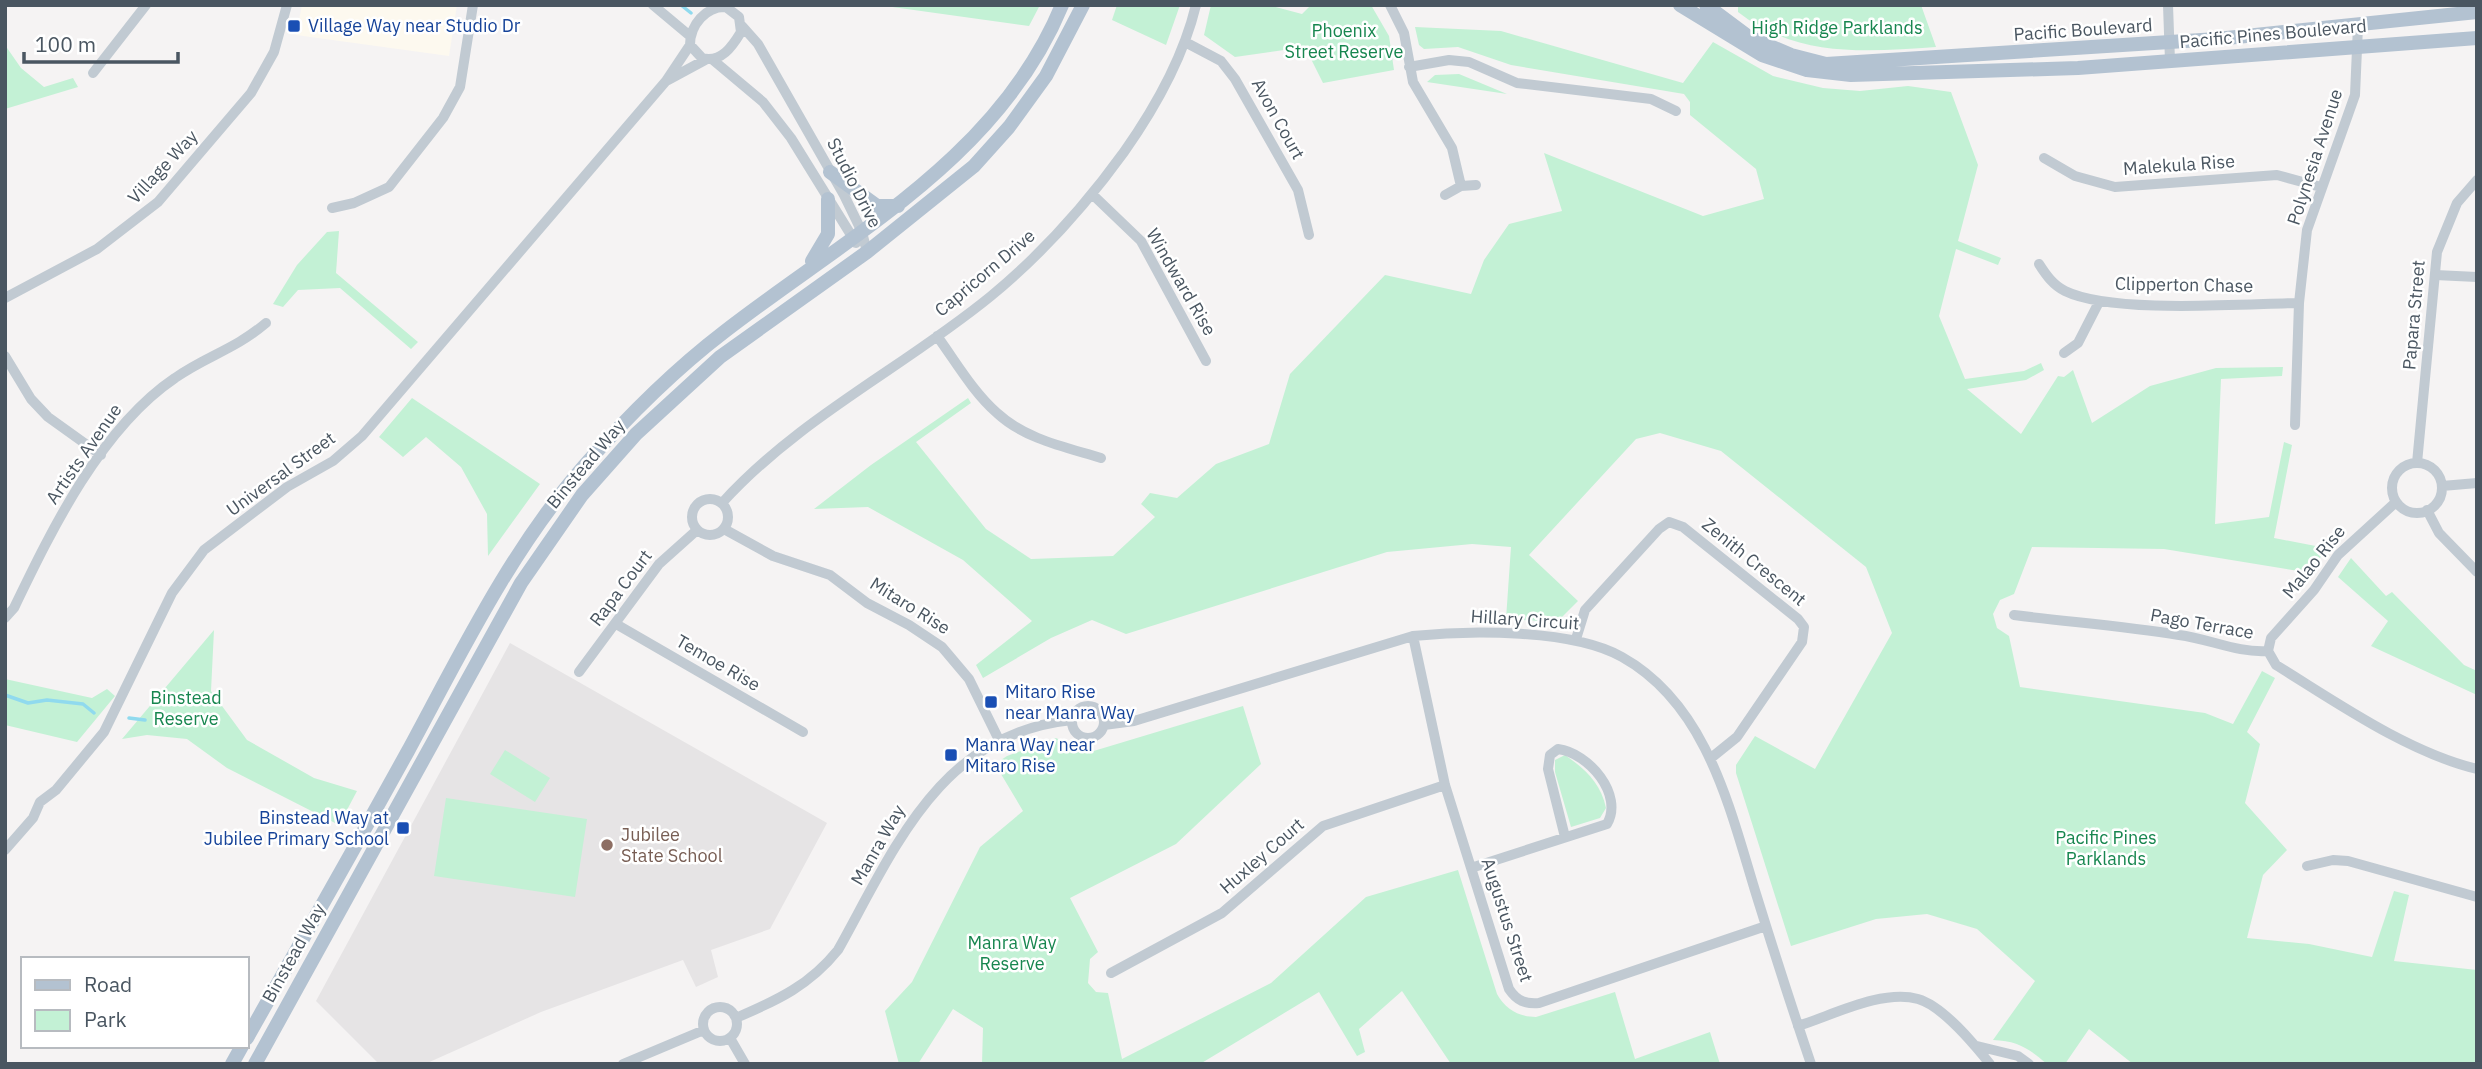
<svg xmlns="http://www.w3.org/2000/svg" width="2482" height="1069" viewBox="0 0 2482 1069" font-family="'IBM Plex Sans',sans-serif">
  <rect width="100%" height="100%" fill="#f5f3f3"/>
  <path fill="#fdf9ef" d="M302 5H457L449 56 296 35Z"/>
  <path fill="#e6e4e5" d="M510 643 827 823 770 929 711 950 718 977 696 987 683 960 541 1012 425 1064H379L316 1001Z"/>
  <path fill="#c3f1d5" d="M878 5H1040L1029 26Z
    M1117 5H1180L1166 45 1112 20Z
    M1211 5H1268L1302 14 1311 5H1371L1389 36 1394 70 1323 83 1305 47 1235 57 1204 35Z
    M1738 5H1921L1936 47C1865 52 1797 58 1738 12Z
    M1415 27 1501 31 1683 83 1713 42 1773 76 1823 88 1860 91 1908 86 1951 92 1978 165 1958 241 2001 258 1998 265 1956 249 1939 316 1965 379 2024 371 2041 363 2044 370 2026 380 1967 389 2021 434 2058 376 2064 377 2073 370 2092 423 2150 386 2216 368 2283 367 2282 376 2221 379 2215 524 2269 517 2284 442 2292 445 2274 538 2326 548 2311 573 2164 549 2032 547 2014 594 2000 600 1993 614 1997 628 2009 636 2020 687 2205 713 2233 724 2262 671 2275 678 2247 732 2260 744 2245 803 2287 850 2263 875 2247 938 2309 944 2372 957 2394 891 2409 895 2394 961 2477 970V1064H2133L2089 1029 2065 1064H2047C2028 1048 2018 1041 1993 1040L2035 981 1977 929 1927 914 1876 919 1791 946 1736 773V765L1755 736 1815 769 1892 633 1866 567 1721 451 1660 433 1636 439 1529 555 1578 601 1557 622 1506 619 1511 547 1472 544 1387 552 1126 634 1092 620 1051 638 983 678 976 665 1032 621 963 560 868 507 814 509 871 465 968 398 971 403 916 442 986 529 1031 559 1113 556 1155 517 1141 504 1150 493 1177 498 1216 464 1269 444 1290 374 1385 275 1471 294 1484 260 1509 224 1562 211 1544 153 1703 216 1764 199 1756 169 1690 115V102L1684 94 1511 65 1458 47 1424 49 1419 45Z
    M5 45 21 68 44 87 73 78 78 87 5 109Z
    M1459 74 1507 94 1427 82 1435 75Z
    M339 231 336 273 418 342 411 349 340 288 298 290 283 307 273 304 297 265 327 232Z
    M412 398 540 484 488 556 487 514 461 467 426 437 403 457 379 437Z
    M2351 558 2386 596 2392 592 2464 665 2477 671V695L2371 646 2388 621 2338 577Z
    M214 630 211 691 247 740 314 778 357 791 339 825 227 768 187 739 147 735 122 739Z
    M5 679 92 698 107 689 115 696 77 742 5 725Z
    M1243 706 1261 764 1176 844 1070 898 1098 952 1090 959 1088 983 1096 992 1108 993 1122 1059 1271 983 1366 897 1458 870 1497 994C1505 1009 1519 1017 1536 1017L1615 992 1635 1059 1710 1032 1720 1064H1451L1402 991 1359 1029 1365 1052 1357 1056 1319 992 1200 1064H982L983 1028 953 1009 918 1064H899L885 1011 912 982 980 847 1023 811 995 764 1007 756 1056 738 1087 753Z
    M505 750 550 778 535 802 490 774Z
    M1565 755C1585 769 1601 783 1606 808L1600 818 1571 827 1555 772V760Z
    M446 798 587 819 575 897 434 876Z"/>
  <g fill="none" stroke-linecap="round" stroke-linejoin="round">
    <path stroke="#90daee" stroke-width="3.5" d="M681 5 691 13
      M5 695 28 703 47 700 83 704 94 713
      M129 718 145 720"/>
    <path stroke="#c1cad2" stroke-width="10" d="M653 5 690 36
      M1390 5 1404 33 1413 82 1452 148 1461 186
      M2168 5 2170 61
      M726 7 739 17 741 32C732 47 721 63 702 58L690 45C690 25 706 6 726 7Z
      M742 26 758 44 844 195 862 232 867 252
      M1185 42 1221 61 1235 79 1298 190 1309 235
      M713 60 763 102 791 138 856 243
      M1409 67 1449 60 1469 62 1517 83 1651 99 1676 111
      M93 73 146 5
      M668 80 705 60
      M2044 158 2075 176 2115 187 2277 175 2321 187
      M1093 195 1141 241 1206 361
      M1445 195 1461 186 1476 185
      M332 208 354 203 389 187 443 118 460 87 473 5
      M2039 264C2046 275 2053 285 2065 291 2112 314 2242 304 2299 303
      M2435 275 2477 277
      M5 298 97 249 158 202 251 93 274 52 287 5
      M937 336C956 362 973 392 997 413 1025 439 1065 447 1101 458
      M2064 353 2078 343 2099 302
      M5 356 31 399 48 417 101 455
      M2295 425 2299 303 2307 230 2355 95 2358 26
      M2417 463 2437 252 2457 203 2477 180
      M2392 488a25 25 0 1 1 50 0a25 25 0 1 1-50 0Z
      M2442 486 2477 483
      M692 517a18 18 0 1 1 36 0a18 18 0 1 1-36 0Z
      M722 503C799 418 903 368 991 296 1042 254 1085 206 1124 152 1155 108 1183 59 1196 5
      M2427 510 2439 533 2477 572
      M724 529 773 556 830 575 867 603 909 625 942 647 969 679 999 740
      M2014 615C2069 622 2124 626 2179 635 2210 639 2237 653 2268 651L2276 665C2336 702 2407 752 2477 769
      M5 618 14 608C52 529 101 428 175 378 206 356 234 350 266 323
      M616 624 803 732
      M1413 636 1445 785 1509 989C1517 1001 1525 1004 1539 1003L1766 926
      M1576 639 1585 610 1659 529 1669 522 1683 527 1798 619 1804 627 1802 642 1737 737 1711 758
      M2268 651 2271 638 2314 590 2338 555 2396 502
      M579 672 659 564 697 530
      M1072 722a16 16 0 1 1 32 0a16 16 0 1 1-32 0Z
      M1104 725 1134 721 1413 636C1469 630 1573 629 1622 657 1708 705 1730 810 1757 897 1774 952 1792 1008 1811 1064
      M5 850 33 818 40 802 56 790 104 732 172 593 204 550 287 487 333 461 362 436 666 81 690 45
      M2307 866 2333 860 2348 861 2477 897
      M1471 868 1607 824C1624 795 1589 753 1558 749L1550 755 1548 769 1565 837
      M1111 973 1222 913 1323 826 1445 785
      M703 1024a17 17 0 1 1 34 0a17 17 0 1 1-34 0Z
      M736 1018C778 1000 810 985 838 950 895 848 940 733 1072 720
      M1798 1026C1833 1015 1882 989 1918 999 1943 1006 1974 1044 1990 1064
      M730 1038 745 1064
      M1977 1046 2018 1056 2029 1064
      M623 1064 704 1030"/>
    <path stroke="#b3c2d1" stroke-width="14" d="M1680 5 1762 55 1807 70 1851 75 2078 68 2477 38
      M1706 5 1749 37 1791 55 1826 64 2217 39 2477 12
      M830 172 877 206H898
      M812 261 828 234V199
      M247 1038C301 943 355 847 408 751 461 653 510 551 584 466 627 417 673 371 724 332 849 235 999 158 1062 5
      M232 1064 242 1046
      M255 1064 521 583 582 495 636 434 720 357 867 252 974 166 1009 127 1046 76 1083 5"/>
  </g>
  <g fill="#1a4fb4" stroke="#fff" stroke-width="2.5">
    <rect x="287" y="19" width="14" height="14" rx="3.5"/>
    <rect x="984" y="695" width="14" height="14" rx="3.5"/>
    <rect x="944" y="748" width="14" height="14" rx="3.5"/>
    <rect x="396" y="821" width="14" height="14" rx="3.5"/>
  </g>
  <circle fill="#8d6e63" stroke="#fff" stroke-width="2.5" cx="607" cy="845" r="7"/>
  <g text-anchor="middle" stroke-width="5" stroke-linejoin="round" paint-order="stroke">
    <g font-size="18" fill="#164399" stroke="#fff" text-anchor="start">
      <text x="308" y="32">Village Way near Studio Dr</text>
      <text x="1005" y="698">Mitaro Rise<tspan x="1005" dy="21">near Manra Way</tspan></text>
      <text x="965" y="751">Manra Way near<tspan x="965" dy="21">Mitaro Rise</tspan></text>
      <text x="389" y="824" text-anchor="end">Binstead Way at<tspan x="389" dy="21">Jubilee Primary School</tspan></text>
    </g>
    <g font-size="18" fill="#17864f" stroke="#fff">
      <text x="1837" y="34">High Ridge Parklands</text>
      <text x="1344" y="37">Phoenix<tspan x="1344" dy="21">Street Reserve</tspan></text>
      <text x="186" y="704">Binstead<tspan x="186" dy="21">Reserve</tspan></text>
      <text x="2106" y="844">Pacific Pines<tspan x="2106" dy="21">Parklands</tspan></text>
      <text x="1012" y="949">Manra Way<tspan x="1012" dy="21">Reserve</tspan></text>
    </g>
    <g font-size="18" fill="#4a5661" stroke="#fff">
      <text transform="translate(2083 30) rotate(-4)" y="6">Pacific Boulevard</text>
      <text transform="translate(2273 34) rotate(-5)" y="6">Pacific Pines Boulevard</text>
      <text transform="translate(1278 119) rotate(61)" y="6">Avon Court</text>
      <text transform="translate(2315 157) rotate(-72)" y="6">Polynesia Avenue</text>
      <text transform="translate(2179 165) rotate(-4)" y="6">Malekula Rise</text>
      <text transform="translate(163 167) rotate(-47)" y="6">Village Way</text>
      <text transform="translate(854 183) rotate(63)" y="6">Studio Drive</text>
      <text transform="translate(985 273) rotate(-40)" y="6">Capricorn Drive</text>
      <text transform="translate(1181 282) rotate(60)" y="6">Windward Rise</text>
      <text transform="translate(2184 285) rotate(1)" y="6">Clipperton Chase</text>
      <text transform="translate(2414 315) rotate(-85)" y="6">Papara Street</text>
      <text transform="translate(84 454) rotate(-55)" y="6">Artists Avenue</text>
      <text transform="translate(586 464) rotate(-50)" y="6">Binstead Way</text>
      <text transform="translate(281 474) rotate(-36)" y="6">Universal Street</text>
      <text transform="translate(1754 562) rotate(39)" y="6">Zenith Crescent</text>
      <text transform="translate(2314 562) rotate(-51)" y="6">Malao Rise</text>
      <text transform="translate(621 588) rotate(-53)" y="6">Rapa Court</text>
      <text transform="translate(910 606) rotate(32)" y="6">Mitaro Rise</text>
      <text transform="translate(1525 620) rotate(4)" y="6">Hillary Circuit</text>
      <text transform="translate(2202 624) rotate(10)" y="6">Pago Terrace</text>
      <text transform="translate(718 663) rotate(30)" y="6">Temoe Rise</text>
      <text transform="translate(878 845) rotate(-60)" y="6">Manra Way</text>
      <text transform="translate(1262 856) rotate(-41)" y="6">Huxley Court</text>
      <text transform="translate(1507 920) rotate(72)" y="6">Augustus Street</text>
      <text transform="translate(294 953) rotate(-61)" y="6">Binstead Way</text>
    </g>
    <g font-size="18" fill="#785e54" stroke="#fff" text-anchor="start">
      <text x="621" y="841">Jubilee<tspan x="621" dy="21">State School</tspan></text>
    </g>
  </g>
  <rect width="2482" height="1069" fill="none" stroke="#4a5661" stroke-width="14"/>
  <rect x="21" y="957" width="228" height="91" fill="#ffffff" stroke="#b7bbc0" stroke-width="2"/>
  <rect x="35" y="980" width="35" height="10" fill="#b3c2d1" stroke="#b7bbc0" stroke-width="2"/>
  <text x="84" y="992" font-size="21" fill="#4a5661">Road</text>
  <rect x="35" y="1010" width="35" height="21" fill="#c3f1d5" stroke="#b7bbc0" stroke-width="2"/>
  <text x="84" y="1027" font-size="21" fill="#4a5661">Park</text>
  <path d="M24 52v10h154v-10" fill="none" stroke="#4a5661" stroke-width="3.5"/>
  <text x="35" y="52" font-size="21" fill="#4a5661" stroke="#ffffff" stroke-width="5" paint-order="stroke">100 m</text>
</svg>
